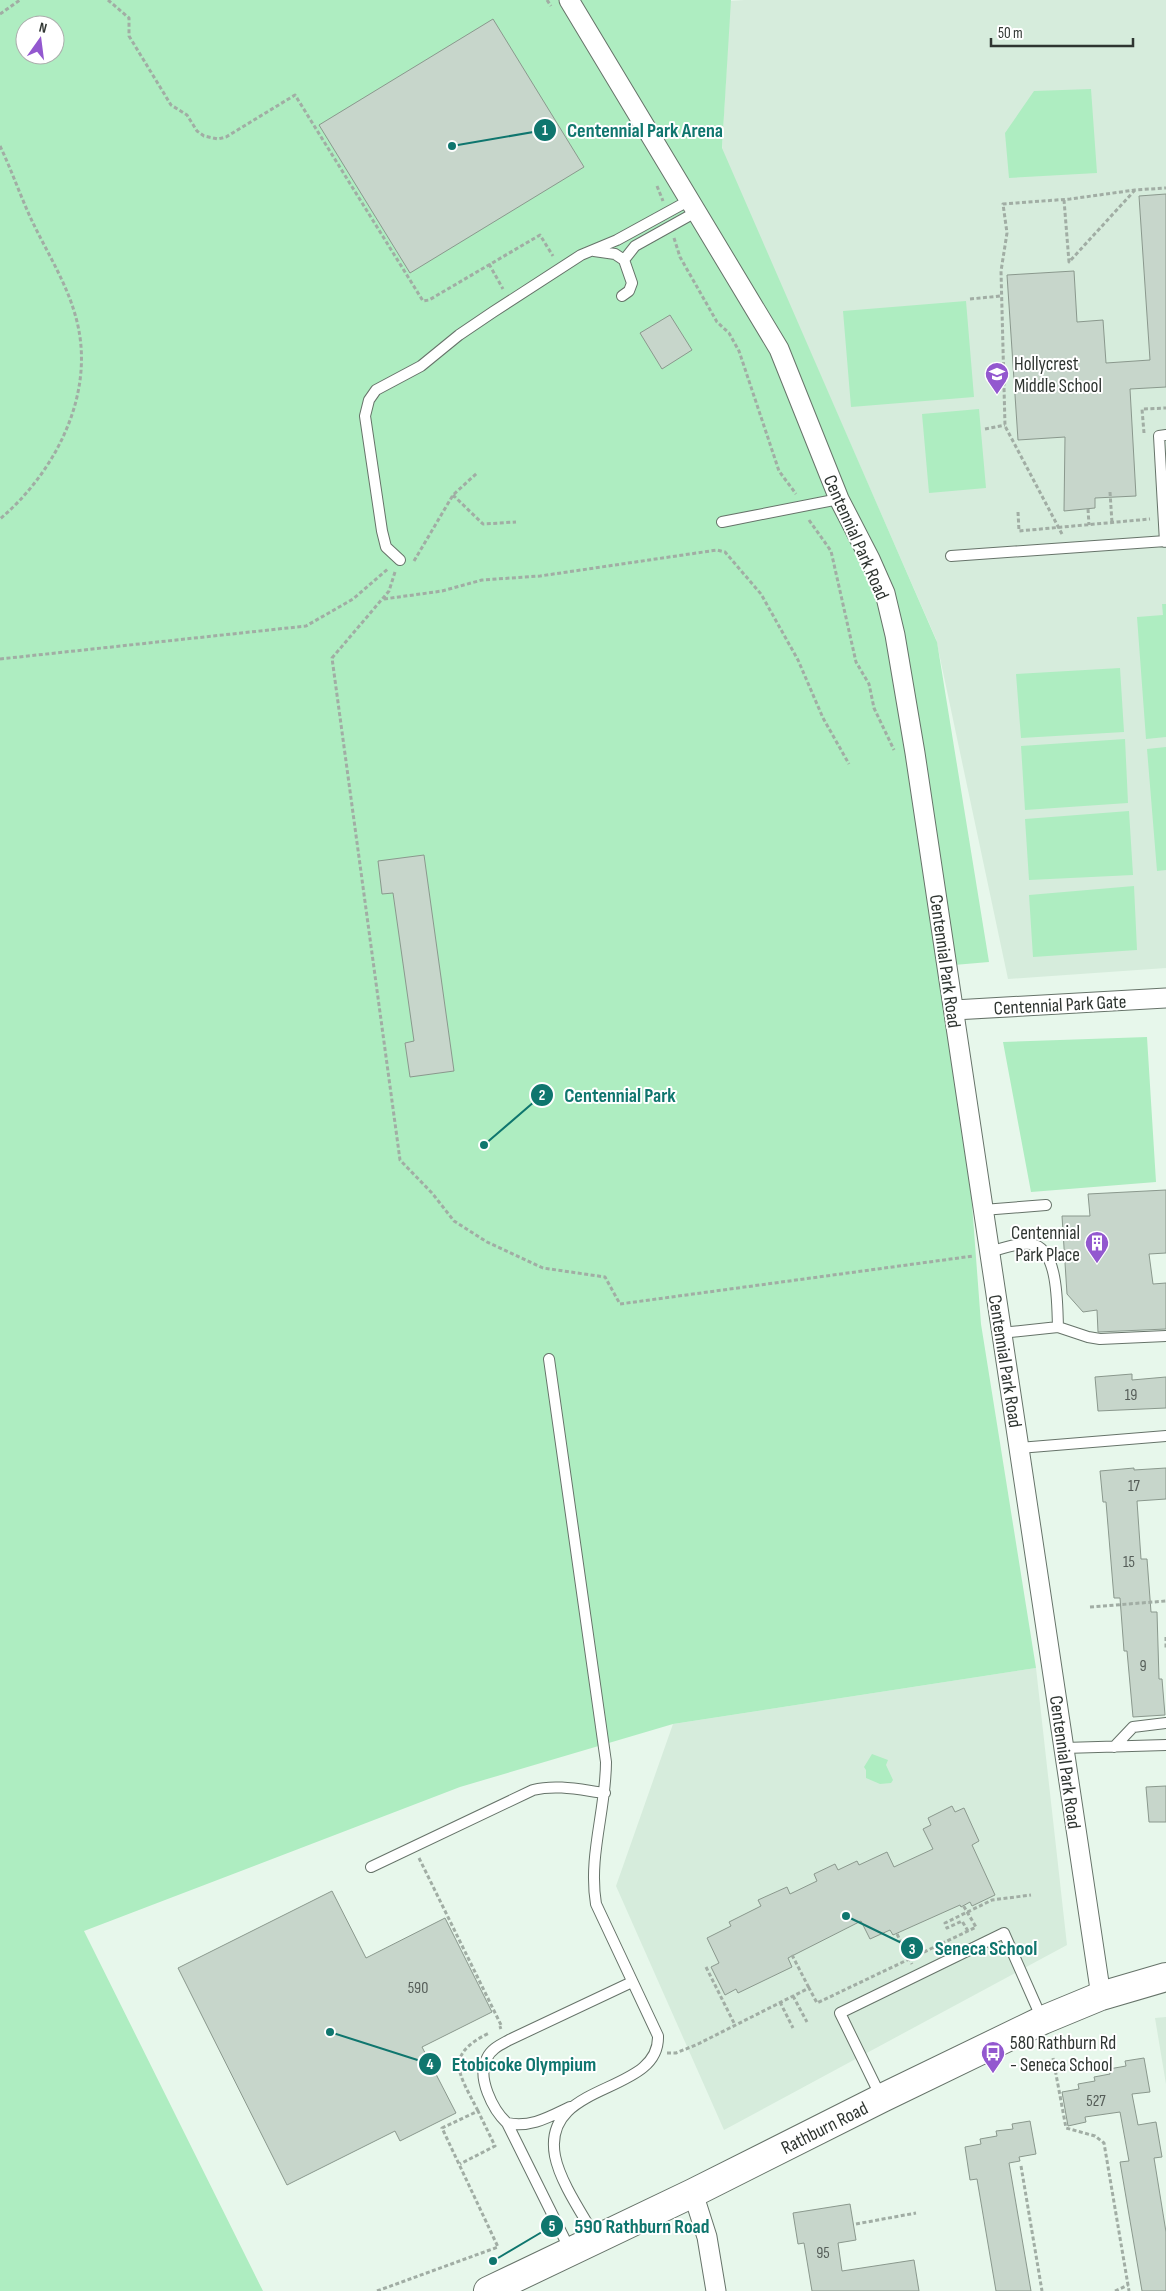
<svg xmlns="http://www.w3.org/2000/svg" width="1166" height="2291" viewBox="0 0 1166 2291" font-family="'Sofia Sans Condensed',sans-serif">
  <rect width="100%" height="100%" fill="#e7f7eb"/>
  <path fill="#d6ecdc" d="M744 0H1166V968L1008 979 936 639 722 151 730 1Z
    M1036 1668 1067 1945 724 2130 616 1886 673 1724Z
    M1166 2017V2084L1155 2018Z"/>
  <path fill="#aeedc1" fill-rule="evenodd" d="M0 0H731L722 148 937 642 989 962 954 965 981 1324 1036 1668 673 1724 460 1787 84 1931 263 2291H0ZM25 25H55V55H25Z
    M1091 89 1097 173 1009 178 1005 133 1034 91Z
    M966 301 974 397 851 407 843 311Z
    M979 409 986 488 929 493 922 414Z
    M1162 604H1166V737L1146 739 1137 617 1163 615Z
    M1120 668 1124 732 1021 738 1016 674Z
    M1125 739 1128 803 1025 810 1021 746Z
    M1166 747V870L1157 871 1147 749Z
    M1129 811 1133 875 1029 880 1025 819Z
    M1134 886 1137 950 1033 957 1029 895Z
    M1147 1037 1156 1182 1031 1192 1003 1042Z
    M872 1754 888 1760 886 1765 893 1780 891 1783 880 1784 866 1778V1770L864 1767Z"/>
  <path fill="#c7d6cb" stroke="#8a988d" d="M493 19 584 167 410 273 319 125Z
    M1166 194V387L1130 389 1136 496 1095 498V508L1064 511 1065 437 1018 440 1007 275 1074 271 1077 322 1103 320 1106 363 1150 360 1139 196Z
    M670 315 692 350 662 369 640 333Z
    M424 855 454 1071 410 1077 405 1043 414 1041 393 893 382 894 378 861Z
    M1166 1190V1253L1149 1254 1153 1284 1166 1283V1329L1098 1332 1097 1310 1083 1312 1067 1294 1062 1216H1090L1088 1194Z
    M1132 1374V1380L1166 1377V1408L1098 1411 1095 1377Z
    M1134 1468V1470L1166 1468V1499L1137 1501 1141 1559H1147L1151 1612H1157L1159 1679H1162L1165 1715 1133 1717 1127 1651H1124L1120 1598H1114L1106 1502H1103L1100 1471Z
    M1166 1786V1822H1149L1146 1787Z
    M952 1806 955 1812 964 1808 979 1841 972 1845 995 1895 972 1906 970 1902 961 1907 960 1905 893 1935 890 1930 870 1939 861 1921 788 1958 792 1967 738 1993 736 1989 725 1995 711 1967 719 1963 707 1938 731 1926 729 1922 761 1906 758 1900 787 1887 790 1894 817 1881 814 1874 835 1864 838 1870 857 1861 859 1865 887 1852 894 1867 933 1849 923 1829 931 1825 928 1818Z
    M332 1891 366 1958 445 1918 492 2012 422 2047 456 2113 400 2141 395 2131 287 2185 178 1968Z
    M1144 2058 1150 2092 1132 2094 1138 2125 1156 2122 1162 2157 1154 2158 1166 2232V2291H1142L1120 2162 1129 2161 1120 2112 1085 2117 1086 2122 1068 2126 1062 2092 1079 2089 1078 2084 1095 2081 1094 2077 1110 2074 1109 2069 1126 2066 1125 2061Z
    M1030 2121 1036 2154 1019 2157 1020 2161 1009 2163 1031 2291H996L977 2179 970 2180 965 2147 981 2144 980 2139 997 2136 996 2131 1013 2129 1012 2124Z
    M850 2204 856 2240 838 2243 842 2271 914 2260 919 2291H812L804 2243 798 2244 793 2213Z"/>
  <g fill="none" stroke-linecap="round" stroke-linejoin="round">
    <g stroke="#667369" stroke-width="12">
      <path id="lane" d="M594 251 615 254 624 260
        M622 296 629 291 632 283 624 260 635 246 696 212
        M722 522 839 499
        M1165 542 1159 436 1166 435
        M951 556 1166 541
        M400 560 386 547 382 531 365 416 369 400 376 390 421 366 459 335 493 312 581 255 617 240 690 200
        M983 1210 1046 1205
        M989 1252C1001 1249 1019 1242 1031 1244 1059 1248 1057 1306 1058 1327L1001 1333
        M1058 1327 1088 1337 1100 1339 1166 1336
        M549 1359 606 1762C606 1810 588 1856 596 1904L658 2036C660 2096 541 2080 555 2156 560 2182 583 2215 596 2238
        M1019 1448 1166 1436
        M1114 1747 1133 1727 1166 1723
        M1064 1748 1166 1745
        M371 1867 533 1790C557 1784 581 1790 605 1793
        M881 2097 840 2013 1004 1933 1042 2019
        M507 2123C531 2128 549 2117 570 2107
        M570 2250 507 2123C493 2110 476 2077 487 2058 491 2049 500 2045 509 2040L632 1982"/>
    </g>
    <g stroke="#667369" stroke-width="21">
      <path id="street" d="M569 0 779 349 839 499 870 559 885 593 895 635 915 753 1101 1996
        M954 1010 1166 998
        M693 2193 707 2237 716 2291"/>
    </g>
    <g stroke="#667369" stroke-width="30">
      <g id="secondary">
        <path id="s1" d="M488 2291 693 2193 882 2098 1043 2020 1101 1996 1166 1977"/>
      </g>
    </g>
    <path stroke="#a1ada4" stroke-width="3" stroke-dasharray="4 2.5" stroke-linecap="butt" d="M108 0 129 18V36L171 105 187 115 197 131 204 136 218 139 226 137 295 95 423 301 429 300 540 235 553 256
      M547 0 551 6
      M0 14 20 0
      M0 146C12 171 21 198 33 223 50 258 72 292 79 331 92 402 52 475 0 519
      M657 186 663 201
      M1064 200 1069 262 1135 190
      M674 238 680 257 717 322 729 333 739 351 779 471 796 494
      M489 264 503 289
      M970 299 1001 296
      M985 429 1005 425
      M1144 433 1142 409 1166 408
      M1110 492 1112 523
      M453 495 483 524 516 522
      M1088 509 1089 525
      M1018 512 1019 531 1150 519
      M809 520 831 551 856 662 869 684 874 708 894 750
      M1062 534 1005 426 1001 271 1007 233 1003 204 1070 199 1135 190 1166 188
      M414 561 453 495 477 473
      M395 572 389 591 332 658 400 1160 432 1193 454 1221 487 1242 543 1268 605 1277 620 1304 973 1256
      M384 599 442 591 482 580 540 576 717 550 725 552 761 594 798 660 823 718 849 764
      M0 659 306 626 353 599 389 568
      M1090 1607 1166 1601
      M1166 1637V1648
      M419 1858 502 2027 499 2028
      M968 1931 962 1921 947 1928 945 1923 992 1900 1031 1895
      M897 1934 912 1964
      M792 1955 809 1988
      M706 1967 735 2025
      M793 1996 807 2022
      M780 2002 793 2028
      M667 2053H676L698 2044 809 1988 817 2003 968 1931 976 1927 963 1905
      M1053 2058 1066 2128 1095 2136 1104 2143 1129 2291
      M478 2111C459 2073 443 2056 489 2033
      M1021 2166 1042 2291
      M856 2224 916 2213
      M377 2291 498 2247 442 2128 478 2111 495 2146 460 2164
      M1115 2291 1128 2285"/>
    <use href="#lane" stroke="#fff" stroke-width="10"/>
    <use href="#street" stroke="#fff" stroke-width="19"/>
    <use href="#secondary" stroke="#fff" stroke-width="28"/>
  </g>
  <defs>
    <g id="school-pin" transform="scale(1.25)"><path d="M0 17L-7.5 6A9.5 9.5 0 1 1 7.5 6Z" fill="#9358cf" stroke="#fff"/><path d="M0-5L7-2L0 1L-7-2ZM-4 1L0 2.5L4 1V4Q0 6-4 4Z" fill="#fff"/></g>
    <g id="building-pin" transform="scale(1.25)"><path d="M0 17L-7.5 6A9.5 9.5 0 1 1 7.5 6Z" fill="#9358cf" stroke="#fff"/><path d="M-4-6H4V6H1V3H-1V6H-4ZM-2.5-4.3h1.7v1.8h-1.7ZM.8-4.3h1.7v1.8H.8ZM-2.5-1h1.7V.8h-1.7ZM.8-1h1.7V.8H.8Z" fill="#fff"/></g>
    <g id="bus-pin" transform="scale(1.25)"><path d="M0 17L-7.5 6A9.5 9.5 0 1 1 7.5 6Z" fill="#9358cf" stroke="#fff"/><path d="M-5-6H5V4H4V6H2V4H-2V6H-4V4H-5ZM-3.5-4V0h7V-4ZM-3.5 1.2v1.5H-2V1.2ZM2 1.2v1.5H3.5V1.2Z" fill="#fff"/></g>
  </defs>
  <g fill-rule="evenodd">
    <use href="#school-pin" x="997" y="374"/>
    <use href="#building-pin" x="1097" y="1243"/>
    <use href="#bus-pin" x="993" y="2053"/>
  </g>
  <g text-anchor="middle" stroke-width="4" stroke-linejoin="round" paint-order="stroke">
    <g font-size="16" fill="#555d58">
      <text x="1131" y="1400">19</text>
      <text x="1134" y="1491">17</text>
      <text x="1129" y="1567">15</text>
      <text x="1143" y="1671">9</text>
      <text x="418" y="1993">590</text>
      <text x="1096" y="2106">527</text>
      <text x="823" y="2258">95</text>
    </g>
    <g font-size="19" fill="#2f3531" stroke="#fff" text-anchor="start">
      <text x="1014" y="370">Hollycrest<tspan x="1014" dy="22">Middle School</tspan></text>
      <text x="1080" y="1239" text-anchor="end">Centennial<tspan x="1080" dy="22">Park Place</tspan></text>
      <text x="1010" y="2049">580 Rathburn Rd<tspan x="1010" dy="22">- Seneca School</tspan></text>
    </g>
    <g font-size="19" fill="#2f3531" stroke="#fff">
      <text transform="translate(857 537) rotate(66)" y="7">Centennial Park Road</text>
      <text transform="translate(946 961) rotate(82)" y="7">Centennial Park Road</text>
      <text transform="translate(1060 1004) rotate(-3)" y="7">Centennial Park Gate</text>
      <text transform="translate(1006 1361) rotate(81)" y="7">Centennial Park Road</text>
      <text transform="translate(1066 1762) rotate(82)" y="7">Centennial Park Road</text>
      <text dy="7" stroke="none"><textPath href="#s1" startOffset="374">Rathburn Road</textPath></text>
    </g>
  </g>
  <path fill="none" stroke="#0f766e" stroke-width="2" d="M452 146L545 130M484 1145L542 1095M846 1916L912 1948M330 2032L430 2064M493 2261L552 2226"/>
  <g fill="#0f766e" stroke="#fff" stroke-width="2">
    <circle cx="452" cy="146" r="5"/>
    <circle cx="484" cy="1145" r="5"/>
    <circle cx="846" cy="1916" r="5"/>
    <circle cx="330" cy="2032" r="5"/>
    <circle cx="493" cy="2261" r="5"/>
    <circle cx="545" cy="130" r="12"/>
    <circle cx="542" cy="1095" r="12"/>
    <circle cx="912" cy="1948" r="12"/>
    <circle cx="430" cy="2064" r="12"/>
    <circle cx="552" cy="2226" r="12"/>
  </g>
  <g font-size="15" text-anchor="middle" font-weight="bold" fill="#fff">
    <text x="545" y="135">1</text>
    <text x="542" y="1100">2</text>
    <text x="912" y="1954">3</text>
    <text x="430" y="2069">4</text>
    <text x="552" y="2231">5</text>
  </g>
  <g font-size="20" text-anchor="middle" font-weight="bold" fill="#0f766e" stroke="#fff" stroke-width="4" stroke-linejoin="round" paint-order="stroke">
    <text x="645" y="137">Centennial Park Arena</text>
    <text x="620" y="1102">Centennial Park</text>
    <text x="986" y="1955">Seneca School</text>
    <text x="524" y="2071">Etobicoke Olympium</text>
    <text x="642" y="2233">590 Rathburn Road</text>
  </g>
  <g transform="translate(40 40) rotate(14)"><circle r="24" fill="#ffffff" stroke="#acaead"/>
  <path d="M0-4L9 19L0 12L-9 19Z" fill="#9358cf"/>
  <text y="-8" font-size="14" font-weight="bold" text-anchor="middle" fill="#2f3531">N</text>
  </g>
  <path d="M991 38v8h142v-8" fill="none" stroke="#2f3531" stroke-width="2.5"/>
  <text x="998" y="38" font-size="15" fill="#2f3531" stroke="#ffffff" stroke-width="4" paint-order="stroke">50 m</text>
</svg>
